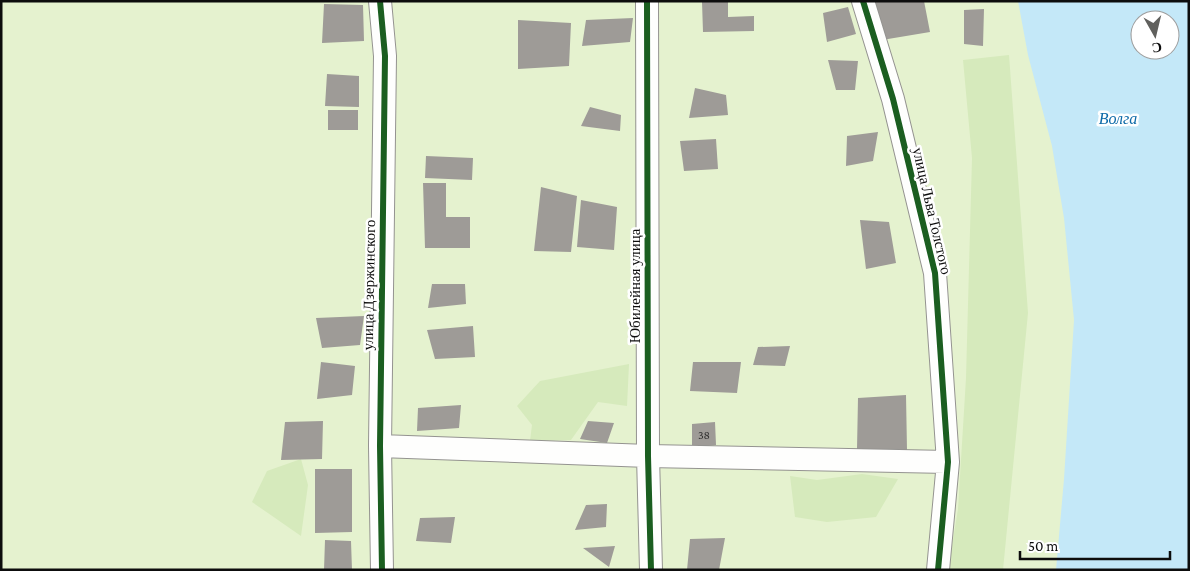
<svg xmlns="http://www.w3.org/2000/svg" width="1190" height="571" viewBox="0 0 1190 571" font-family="'Crimson Pro',serif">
  <rect width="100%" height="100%" fill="#fbf9f1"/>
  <path fill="#e5f2cf" d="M1 1H1061L1113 570H1Z"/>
  <path fill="#d6eabc" d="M1009 55 1028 313 1003 570H948L958 509 966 378 972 158 963 60Z
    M629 364 627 406 598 402 571 440 530 441 532 425 517 406 540 381Z
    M301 459 308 485 301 536 252 502 267 471Z
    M862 474 898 479 876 517 827 522 795 517 790 476 817 480Z"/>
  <path fill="#c4e8f8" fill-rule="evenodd" d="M1018 1H1189V570H1056L1064 479 1074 320 1064 218 1052 146 1028 55ZM1140 20H1170V50H1140Z"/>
  <path fill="#9e9b97" d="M728 1V17L754 16V31L703 32 702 2Z
    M872 1H924L930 32 882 40Z
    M324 4 363 5 364 41 322 43Z
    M848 7 856 34 827 42 823 13Z
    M984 9 983 46 964 44V10Z
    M633 18 630 42 582 46 586 20Z
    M518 20 571 23 569 66 518 69Z
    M828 60 858 61 855 90H836Z
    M327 74 359 76V107L325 106Z
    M695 88 726 95 728 115 689 118Z
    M590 107 621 115 620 131 581 126Z
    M328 110H358V130H328Z
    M878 132 873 161 846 166 847 136Z
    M716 139 718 169 684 171 680 141Z
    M426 156 473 158 472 180 425 178Z
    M423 183H446V217H470V248H425Z
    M541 187 577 196 571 252 534 251Z
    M581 200 617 207 614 250 577 247Z
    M860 220 889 222 896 263 866 269Z
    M432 284H465L466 304 428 308Z
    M364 316 360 345 322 348 316 318Z
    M473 326 475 357 435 359 427 330Z
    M790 346 785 366 753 365 758 347Z
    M321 362 355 366 352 395 317 399Z
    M693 362H741L737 393 690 391Z
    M906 395 907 450 857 449 858 398Z
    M461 405 459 428 417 431 418 408Z
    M323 421 322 459 281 460 285 422Z
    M588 421 614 423 607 443 580 439Z
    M715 422 716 445 692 448V424Z
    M315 469H352V532L315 533Z
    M607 504 606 527 575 530 586 505Z
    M455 517 451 543 416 541 420 518Z
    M725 538 719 570H687L690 539Z
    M325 540 351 541 352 570H324Z
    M615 546 609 567 583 548Z"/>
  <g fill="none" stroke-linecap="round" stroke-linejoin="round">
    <g stroke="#949390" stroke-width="24">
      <path id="minor" d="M380 1 385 56 380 446 382 570
        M647 1 648 456 651 570
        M863 1 893 99 935 273 948 462 938 570
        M380 446 648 456 948 462"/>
    </g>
    <use href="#minor" stroke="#fefefd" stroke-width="22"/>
    <g stroke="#fff" stroke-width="9">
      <path id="cycleway" d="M380 1 385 56 380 446 382 570
        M647 1 648 456 651 570
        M863 1 893 99 935 273 948 462 938 570"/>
    </g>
    <use href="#cycleway" stroke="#1b5e20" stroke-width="6"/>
  </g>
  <g text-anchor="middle" stroke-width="5" stroke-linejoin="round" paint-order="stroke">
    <g font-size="12" fill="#313030">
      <text x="704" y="439">38</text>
    </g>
    <g font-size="15" fill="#0d0d0d" stroke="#fff">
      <text transform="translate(932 211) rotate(77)" y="5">улица Льва Толстого</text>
      <text transform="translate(369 285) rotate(-89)" y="5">улица Дзержинского</text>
      <text transform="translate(635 286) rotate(-90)" y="5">Юбилейная улица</text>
    </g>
    <g font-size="16" font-style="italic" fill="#0d6aa8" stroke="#fff">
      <text x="1118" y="124">Волга</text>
    </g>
  </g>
  <rect width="1190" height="571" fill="none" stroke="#0d0d0d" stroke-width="5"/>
  <g transform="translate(1155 35) rotate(172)"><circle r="24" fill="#ffffff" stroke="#9e9e9e"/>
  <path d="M0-4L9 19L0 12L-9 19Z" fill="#60605d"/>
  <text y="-8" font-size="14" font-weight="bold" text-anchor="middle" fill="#0d0d0d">С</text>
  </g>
  <path d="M1020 551v8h150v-8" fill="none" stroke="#0d0d0d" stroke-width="2.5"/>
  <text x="1028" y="551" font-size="15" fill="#0d0d0d" stroke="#ffffff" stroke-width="4" paint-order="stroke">50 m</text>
</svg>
